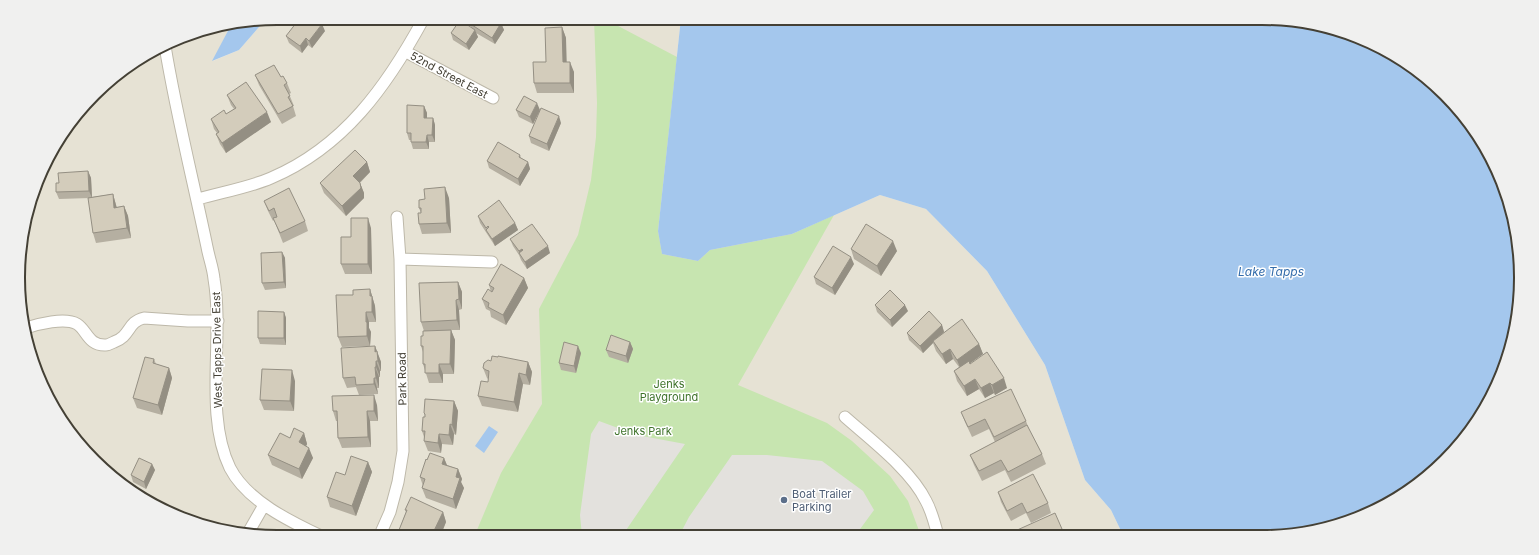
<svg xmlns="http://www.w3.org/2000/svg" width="1539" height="555" viewBox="0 0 1539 555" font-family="Inter,sans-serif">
  <rect width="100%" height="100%" fill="#f2efe5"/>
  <path fill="#e6e2d4" d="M278 18H681L658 231 792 234 880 195 926 209 987 271 1045 365 1085 480 1111 510 1123 535 278 537 211 528 133 493 62 422 27 344 20 244 45 163 106 83 178 38 230 27 213 61 239 50 265 20Z"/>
  <path fill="#c7e5b0" d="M594 18H603L677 57 658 231 662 254 698 261 710 250 792 234 834 215 738 385 827 423 852 441 890 476 908 501 921 536 474 537 501 473 542 404 539 309 578 235 591 180 596 137 597 103Z"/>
  <path fill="#e3e1dd" d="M599 421 637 435 685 444 622 536H582L580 515 591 434Z
    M732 455H767L822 461 863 491 874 510 855 536 790 534 749 536H679L689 517Z"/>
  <path fill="#a4c7ed" d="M681 18H1261L1328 27 1419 71 1486 148 1519 243 1512 344 1486 407 1433 472 1376 510 1296 535H1123L1111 510 1085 480 1045 365 987 271 926 209 880 195 792 234 710 250 698 261 662 254 658 231Z
    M265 20 239 50 212 61 230 27Z
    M489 426 498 432 484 453 475 446Z"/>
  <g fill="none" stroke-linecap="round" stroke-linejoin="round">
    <g stroke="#bdb8a9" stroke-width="13">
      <path id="street" d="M165 46C176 113 193 180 207 247 209 258 213 268 214 279 224 338 204 415 230 468 247 501 291 522 323 537
        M406 52 493 98
        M198 199C222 192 248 188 271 178 344 147 387 86 424 18
        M400 259 492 262
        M26 328C38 324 65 317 77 324 87 330 88 346 106 345 108 345 112 343 114 342 131 336 127 322 144 318L188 321H218
        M845 417C871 440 911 470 926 501 932 512 935 524 938 536
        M248 533 264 505
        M379 537 390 512 398 482 403 451 400 259 397 217"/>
    </g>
    <use href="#street" stroke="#fff" stroke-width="11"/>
  </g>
  <path fill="#b5afa1" d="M323 18H338L335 24Z
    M469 23H501L504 30 495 44 476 33 478 37 469 50 453 40 451 33 471 27Z
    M562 27 566 38V62L574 72V93H537L534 83 546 62Z
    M325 31 312 48 308 45 302 53 289 43 286 36Z
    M255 75 281 77 287 83 291 93 289 94 294 106H293L296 116 282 124 259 85Z
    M227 95 271 122 226 153 220 144 216 134 217 133 214 129 211 119 226 114 234 109 231 105Z
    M424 106 427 113V118H433L435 125V142H429V149H413L411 142V140H409L407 133Z
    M516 110H540L533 124 519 117Z
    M561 123 549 151 531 143 529 136Z
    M520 155 521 158 528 162 530 169 520 186 489 168 487 161Z
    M367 162 370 172 360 183 364 193V198L346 216 324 193 320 183Z
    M88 171 91 178 92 197 113 194 116 205 117 207 124 206 128 216 131 238 96 243 93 233 90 198 59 199 56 192 59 183Z
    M449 198 451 233 422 234 419 224 421 213 419 208 425 199Z
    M264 201 305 221 308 231 283 243 274 220 273 221 268 211Z
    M478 216 515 223 518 230 495 246 480 223Z
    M371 228 372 274H345L341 264 351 237Z
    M510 239 550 253 527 269 521 260 519 255 513 246Z
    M851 249 897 251 881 276 854 259Z
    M282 252 285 258 286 288 265 290 262 283Z
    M854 264 835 295 816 284 814 277Z
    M524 278 528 288 506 325 491 317 490 311 486 309 482 299 491 292 489 285Z
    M458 282 462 292V309L459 310 460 330H451L455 340 454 374H443V383H429L423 364V352L421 346 424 331 421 322Z
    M370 289 375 306 376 322H369V328L371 332 370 346 342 347 338 337 353 295Z
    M875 305 908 311 892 327 877 312Z
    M284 312 286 318V345L260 344 258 338Z
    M942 325 944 332 979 344 983 354 970 363 1007 388 995 395 994 393 985 398 979 389 967 396 957 381 954 371 959 367 953 359 946 364 936 351 933 343 923 353 909 340 907 333Z
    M630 342 633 349 628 363 609 357 606 350Z
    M375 346 381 362V371H380V377H379V388H377L378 394 359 395 356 387 347 388 343 378Z
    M581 353 576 373 561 370 559 363Z
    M154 359 156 364 169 368 172 378 162 415 137 408 133 398Z
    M491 361 528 362 532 372 530 385 523 384 518 412 482 406 478 396 488 382V379L487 378 483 368Z
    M295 381 294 411 264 410 260 400Z
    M454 401 458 411 456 435 454 434 453 445 442 444 441 453 428 451 424 441V437L422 431 425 417 424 413Z
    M377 405 378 421H370L371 447 342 448 338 438 337 421H336L333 411Z
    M961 412 1026 421 1030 432 1042 454 1046 464 1011 482 1005 470 982 481 974 465 970 455 995 442 989 429 972 437 965 422Z
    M304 433 307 444 306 446 313 458 302 479 272 465 268 455 290 438Z
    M444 458 447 465 458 469 462 479 461 482 464 488 456 509 426 498 422 488 423 486 420 477 427 460Z
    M368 462 372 472 356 516 330 507 327 497 345 475Z
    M152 464 155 470 146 489 133 482 131 475Z
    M998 492 1048 503 1051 513 1031 523 1026 513 1011 521 1001 502Z
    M405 510 443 512 446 522 440 537H402L399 530 406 512Z
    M1062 529 1065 535H1017L1015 531Z"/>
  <path fill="#948f83" d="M332 18H338L335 24Z
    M501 23 504 30 495 44 492 38Z
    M322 24 325 31 312 48 309 41Z
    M562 27 566 38 567 72 563 62Z
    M475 30 478 37 469 50 466 44Z
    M306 38 308 45 302 53 300 46Z
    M570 62 574 72V93L570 83Z
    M537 103 540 110 533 124 530 117Z
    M424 106 427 113V125L424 118Z
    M267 112 271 122 226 153 222 143Z
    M559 116 561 123 549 151 547 144Z
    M433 118 435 125V142L432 135Z
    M427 135 429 142V149L426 142Z
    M367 162 370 172 356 186 353 176Z
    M528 162 530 169 520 186 518 179Z
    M88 171 91 178 92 198 89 191Z
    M360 183 364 193V198L346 216 342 206Z
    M445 187 449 198 451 233 447 223Z
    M113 194 116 205 118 218 114 208Z
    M124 206 128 216 131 238 127 228Z
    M368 218 371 228 372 274 368 264Z
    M515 223 518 230 495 246 492 239Z
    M893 241 897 251 881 276 877 266Z
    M548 246 550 253 527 269 525 262Z
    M522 249 524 256H521L519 251Z
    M282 252 285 258 286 288 284 282Z
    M851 257 854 264 835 295 832 288Z
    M524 278 528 288 506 325 503 315Z
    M458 282 462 292V309L459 299Z
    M370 289 375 306 376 322 372 312Z
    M456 300 459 310 460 330 457 320Z
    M905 305 908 311 892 327 890 320Z
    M284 312 286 318V345L284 338Z
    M366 312 369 322V328L371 332 370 346 367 336Z
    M942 325 944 332 933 341V343L923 353 920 346Z
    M451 330 455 340 454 374 450 364Z
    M630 342 633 349 628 363 626 356Z
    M979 344 983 354 961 370 957 360Z
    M375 346 381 362V371L375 352Z
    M578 346 581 353 576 373 574 366Z
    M950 349 953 359 946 364 942 354Z
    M376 361 380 371V377L376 367Z
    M528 362 532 372 530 385 526 375Z
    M439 364 443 374V383L439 373Z
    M375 367 379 377V388L376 378Z
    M169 368 172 378 162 415 158 405Z
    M292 370 295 381 294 411 290 401Z
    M519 373 523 384 518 412 514 402Z
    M374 378 377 388 378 394 374 384Z
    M1004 378 1007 388 995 395 992 385Z
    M975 379 979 389 967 396 964 386Z
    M990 383 994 393 985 398 981 388Z
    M374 395 377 405 378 421 374 411Z
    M454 401 458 411 456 435 452 425Z
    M367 411 370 421 371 447 368 437Z
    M450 424 454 434 453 445 449 435Z
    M304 433 307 444 303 453 299 442Z
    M439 434 442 444 441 453 438 443Z
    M309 448 313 458 302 479 299 469Z
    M444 458 448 468 442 464Z
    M368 462 372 472 356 516 352 506Z
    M152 464 155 470 146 489 144 482Z
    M458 469 462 479 461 482 464 488 456 509 453 499 456 477Z
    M443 512 446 522 440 537H431Z"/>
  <path fill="#d3ccbb" stroke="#948f83" d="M300 18H314L322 24 309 41 306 38 300 46 286 36Z
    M472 18H494L501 23 492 38 469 23Z
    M460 20 475 30 466 44 451 33Z
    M562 27 563 62H570V83H534L533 62H546L545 28Z
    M274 65 281 77 283 76 287 83 284 85 290 96 288 97 293 106 278 114 255 75Z
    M246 82 267 112 222 143 216 134 219 132 211 119 224 110 226 114 236 108 227 95Z
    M524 96 537 103 530 117 516 110Z
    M407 105 424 106V118H433L432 135H427L426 142H411V133H407Z
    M541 108 559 116 547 144 529 136Z
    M498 142 520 155 519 157 528 162 518 179 487 161Z
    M355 150 367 162 353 176 360 183 361 188 342 206 320 183Z
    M88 171 89 191 56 192V183H59L58 173Z
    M445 187 447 223 419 224 418 213H421V208H419V200L425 199 424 189Z
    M289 188 305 221 280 233 273 218 277 217 274 208 269 211 264 201Z
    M113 194 114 208 124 206 127 228 93 233 88 198Z
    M499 200 515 223 492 239 486 230 489 227 488 226 486 228 478 216Z
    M351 218H368V264H341V237H351Z
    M532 224 548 246 525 262 519 253 523 250 522 249 519 251 510 239Z
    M866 224 893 241 877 266 851 249Z
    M833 246 851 257 832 288 814 277Z
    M282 252 284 282 262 283 261 253Z
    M501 264 524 278 503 315 488 307 489 303 482 299 488 289 492 292 494 288 489 285Z
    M458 282 459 299 456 300 457 320 421 322 419 283Z
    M370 289V296H372V312H366V322H367V336L338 337 336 295H353V290Z
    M890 290 905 305 890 320 875 305Z
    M258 311 284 312V338H258Z
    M929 311 942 325 920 346 907 333Z
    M962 319 979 344 957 360 950 349 942 354 933 341Z
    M451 330 450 364H439V373H425V364H423V346H421V336H423V331Z
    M611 335 630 342 626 356 606 350Z
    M564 342 578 346 574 366 559 363Z
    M375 346V352L377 351 378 361H376V367H375L376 378H374V384L356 385 355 377 343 378 341 348Z
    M987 352 1004 378 992 385 990 383 981 388 975 379 964 386 954 371 969 361 970 364Z
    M492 356 498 357V356L528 362 526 375 519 373 514 402 478 396 481 381 488 382 489 371 486 370 483 368 484 363 488 360 491 361Z
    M145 357 154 359 153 363 169 368 158 405 133 398Z
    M262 369 292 370 290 401 260 400Z
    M1011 389 1026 421 994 437 985 419 968 427 961 412Z
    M374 395V411H367L368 437 338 438 337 411H333L332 396Z
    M425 399 454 401 452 425 450 424 449 435 439 434 438 443 424 441 425 431H422L423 417H425V414L424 413Z
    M1027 425 1042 454 1008 472 1001 460 979 471 970 455Z
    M294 428 304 433 299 442 309 448 299 469 268 455 280 433 290 438Z
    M430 453 444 458 442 464 458 469 456 477 460 478 453 499 422 488 425 479 420 477 426 459 427 460Z
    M351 456 368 462 352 506 327 497 336 472 345 475Z
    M139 458 152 464 144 482 131 475Z
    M1033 474 1048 503 1027 513 1022 503 1007 511 998 492Z
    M411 497 443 512 431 537H412L405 534 406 533 399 530 407 510H405Z
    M1055 513 1062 529 1057 532 1059 535H1017L1015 531Z"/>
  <circle fill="#5c6f8a" stroke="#fff" stroke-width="1.5" cx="784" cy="500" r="4"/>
  <g text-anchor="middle" stroke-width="3" stroke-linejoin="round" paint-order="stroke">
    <g font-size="11" fill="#444035" stroke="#fff">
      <text transform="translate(449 75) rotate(28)" y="4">52nd Street East</text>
      <text transform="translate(217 350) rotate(-91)" y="4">West Tapps Drive East</text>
      <text transform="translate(402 379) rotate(-91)" y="4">Park Road</text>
    </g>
    <g font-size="11" fill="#3f732b" stroke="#fff">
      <text x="669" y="388">Jenks<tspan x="669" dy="13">Playground</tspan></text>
      <text x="643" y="435">Jenks Park</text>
    </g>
    <g font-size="11" fill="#4e5e75" stroke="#fff" text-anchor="start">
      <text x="792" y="498">Boat Trailer<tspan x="792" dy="13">Parking</tspan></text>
    </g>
    <g font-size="12" font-style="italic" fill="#336cab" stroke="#fff">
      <text x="1271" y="276">Lake Tapps</text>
    </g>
  </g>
  <path d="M0 0H1539V555H0ZM277 25H1262A252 252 0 0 1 1514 277V278A252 252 0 0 1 1262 530H277A252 252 0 0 1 25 278V277A252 252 0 0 1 277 25Z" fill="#f0f0ef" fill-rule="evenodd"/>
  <path fill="none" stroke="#444035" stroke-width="2" d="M277 25H1262A252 252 0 0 1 1514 277V278A252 252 0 0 1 1262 530H277A252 252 0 0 1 25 278V277A252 252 0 0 1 277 25Z"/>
</svg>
